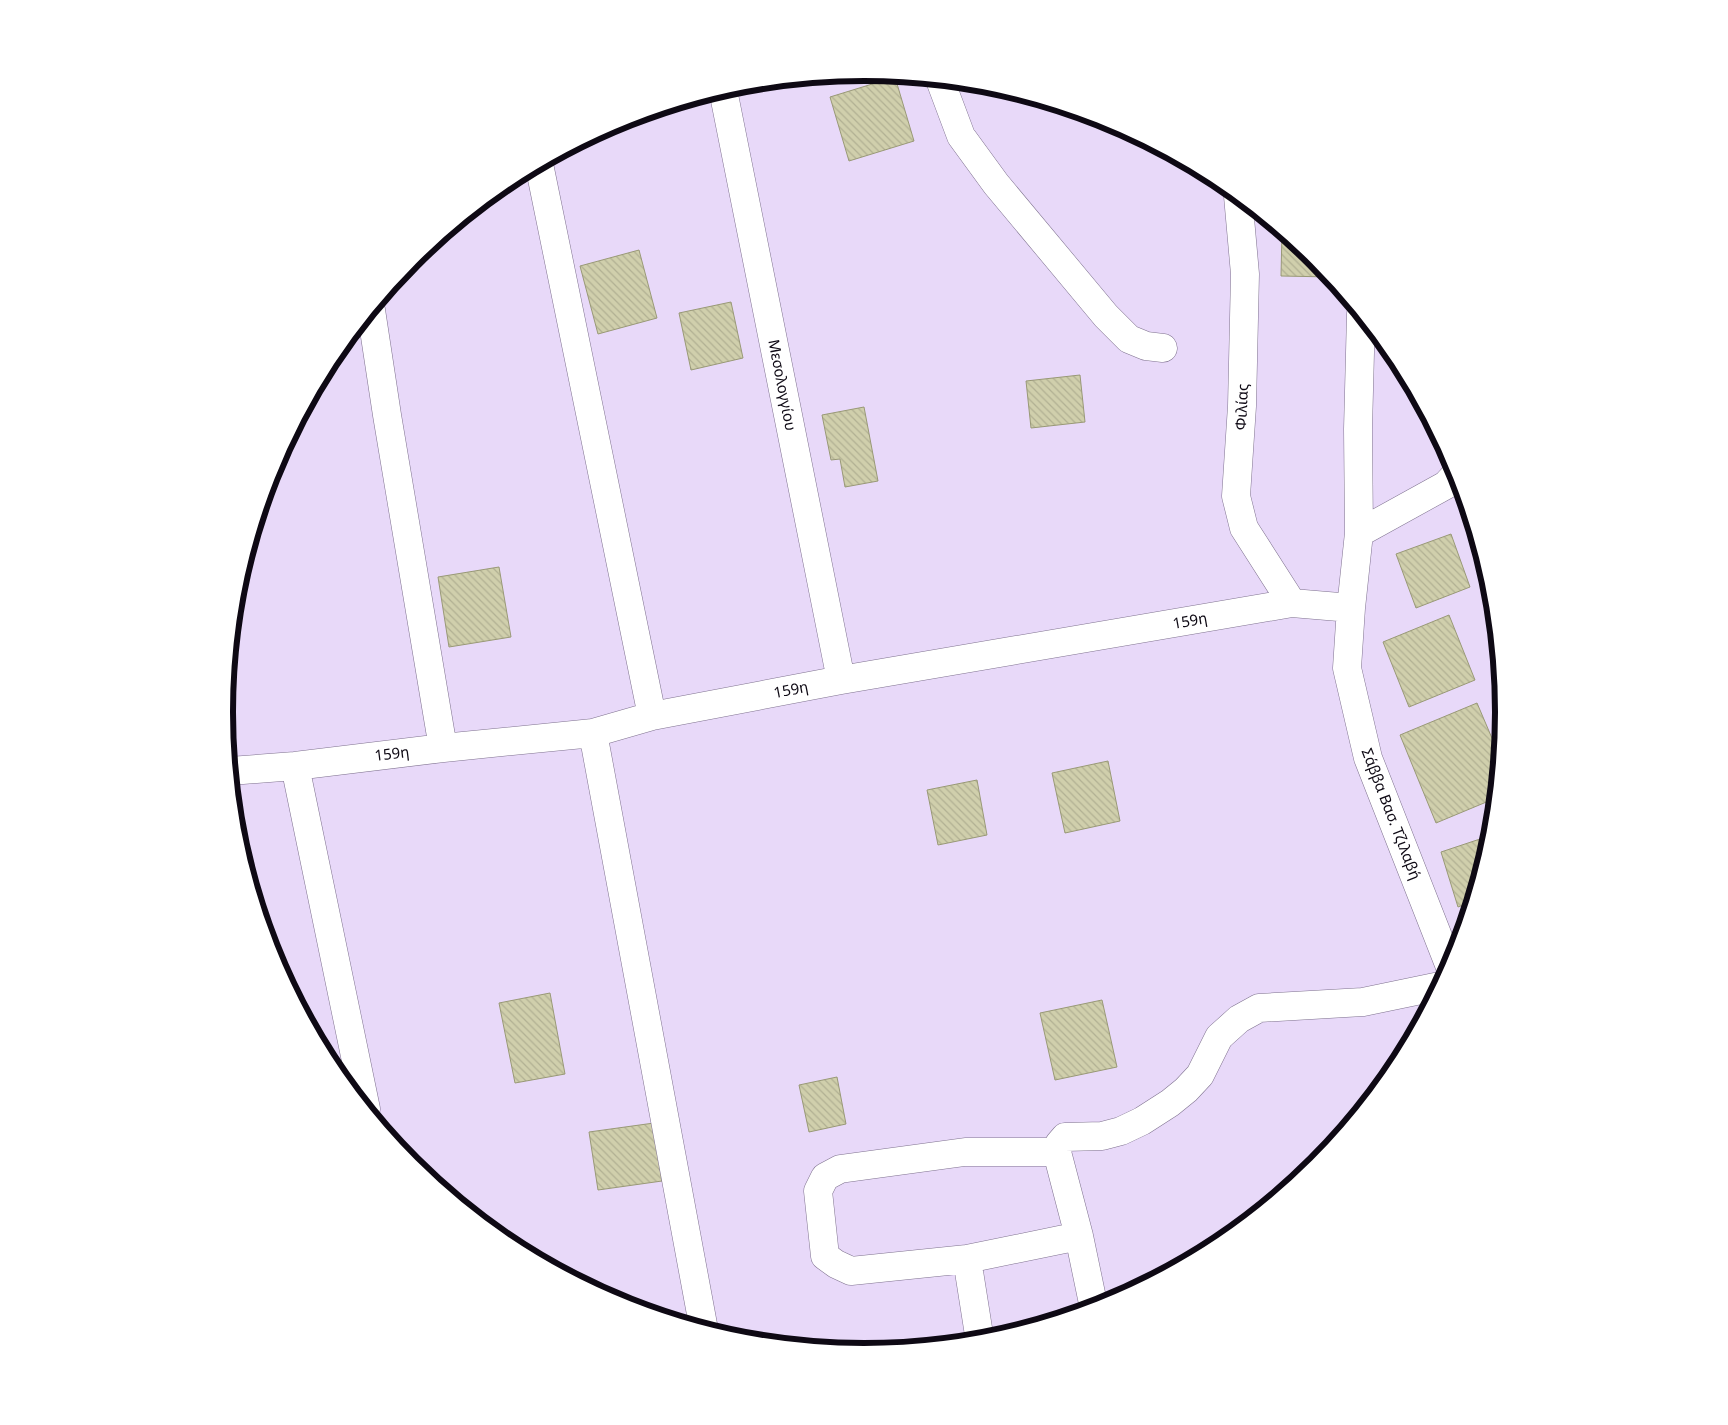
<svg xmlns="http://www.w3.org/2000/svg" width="1728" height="1425" viewBox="0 0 1728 1425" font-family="'Noto Sans',sans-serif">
  <defs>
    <pattern id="building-back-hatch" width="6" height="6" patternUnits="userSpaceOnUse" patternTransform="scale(1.25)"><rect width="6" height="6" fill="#d0cfac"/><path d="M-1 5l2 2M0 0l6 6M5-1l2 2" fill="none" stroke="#b1b093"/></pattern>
  </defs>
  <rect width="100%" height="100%" fill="#e8d9f9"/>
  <path fill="url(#building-back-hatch)" stroke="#997" d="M895 77 914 141 849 161 830 97Z
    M1282 232 1317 260 1331 277 1281 276Z
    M639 250 657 318 598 334 580 266Z
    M731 302 743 358 691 370 679 313Z
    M1080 375 1085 422 1031 428 1026 381Z
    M864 407 878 481 845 487 840 459 831 460 822 415Z
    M1451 534 1470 587 1416 608 1396 554Z
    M499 567 511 637 449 647 438 577Z
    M1449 615 1475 680 1409 707 1383 642Z
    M1477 703 1500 757 1496 798 1436 823 1400 735Z
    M1108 761 1120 821 1065 833 1052 773Z
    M977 780 987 835 938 845 927 790Z
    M1492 835 1472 902 1458 907 1441 852Z
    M550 993 565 1074 515 1083 499 1003Z
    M1102 1000 1117 1067 1055 1080 1040 1013Z
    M837 1077 846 1124 809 1132 799 1085Z
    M654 1123 662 1181 598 1190 589 1132Z"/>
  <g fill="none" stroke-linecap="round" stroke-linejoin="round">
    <g stroke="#7f728f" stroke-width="29">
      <path id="minor" d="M940 80 961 136 996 184 1106 316 1129 339 1146 346 1163 348
        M723 90 841 680
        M539 164 652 716
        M1238 196 1245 274 1242 406 1236 496 1244 528 1292 603
        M371 310 387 415 443 748
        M1359 533 1358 429 1361 314
        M593 733 704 1330
        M295 766 366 1109
        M230 771 295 766 443 748 593 733 652 716 841 680 1292 603 1351 608
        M1450 967 1368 758 1347 668 1351 608 1359 533 1446 485 1457 473
        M1057 1152H965L840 1169 825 1177 818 1191 825 1256 836 1264 851 1271 967 1259 1079 1236
        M967 1259 980 1341
        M1094 1308 1079 1236 1057 1152 1059 1144 1065 1137 1102 1136 1121 1131 1142 1121 1170 1103 1186 1090 1200 1075 1219 1037 1239 1019 1259 1008 1363 1002 1440 986"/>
    </g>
    <use href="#minor" stroke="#fff" stroke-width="28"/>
  </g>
  <g text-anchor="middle" stroke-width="5" stroke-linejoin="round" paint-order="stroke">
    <g font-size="15" fill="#0e0914" stroke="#fff">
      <text transform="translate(782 385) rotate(79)" y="5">Μεσολογγίου</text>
      <text transform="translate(1242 407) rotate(-87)" y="5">Φιλίας</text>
      <text transform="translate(1190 621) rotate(-10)" y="5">159η</text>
      <text transform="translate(791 690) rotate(-11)" y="5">159η</text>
      <text transform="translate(392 754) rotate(-7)" y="5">159η</text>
      <text transform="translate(1391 814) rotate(69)" y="5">Σάββα Βασ. Τζιλαβή</text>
    </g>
  </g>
  <path d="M0 0H1728V1425H0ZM233 712a631 631 0 1 1 1262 0a631 631 0 1 1-1262 0Z" fill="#fff" fill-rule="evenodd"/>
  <path fill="none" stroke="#0e0914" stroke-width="6" d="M233 712a631 631 0 1 1 1262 0a631 631 0 1 1-1262 0Z"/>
</svg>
